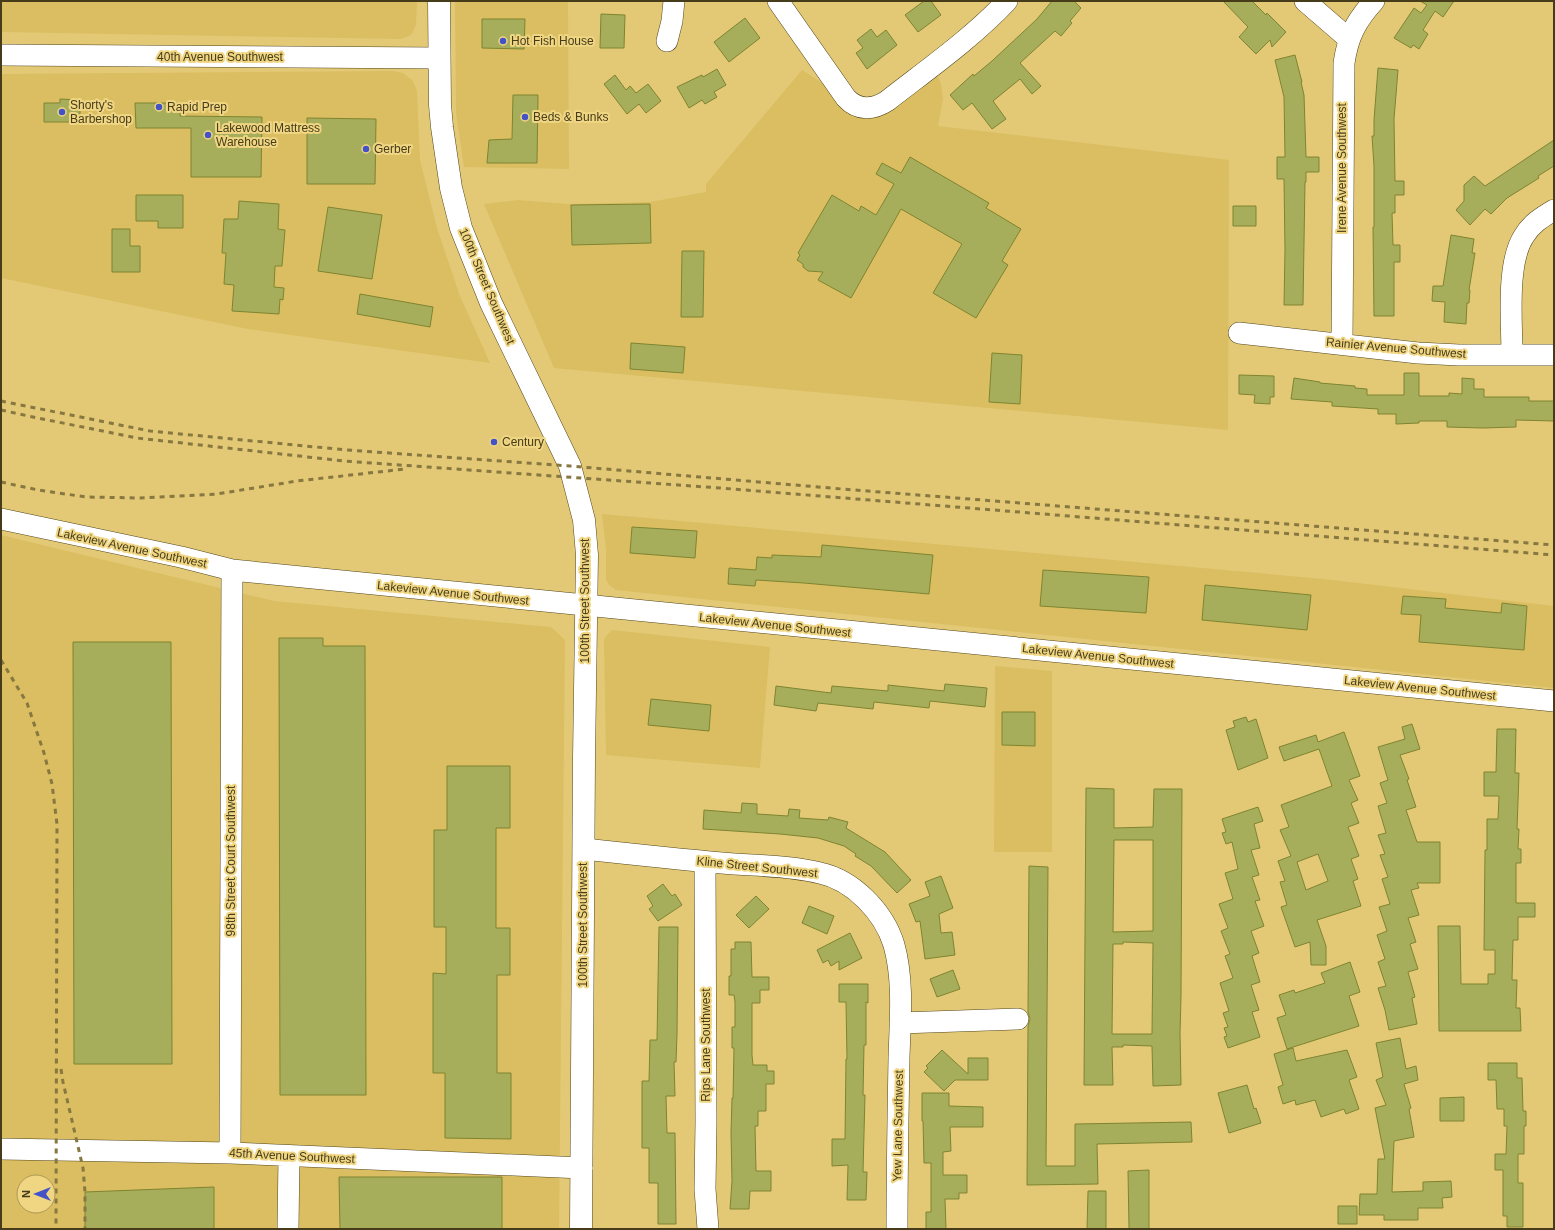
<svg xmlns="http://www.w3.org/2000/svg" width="1555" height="1230" viewBox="0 0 1555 1230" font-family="Helvetica,sans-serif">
  <rect width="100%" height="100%" fill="#e3c976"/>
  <path fill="#dabe61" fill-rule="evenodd" d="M1 1H417L416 25 412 34 409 36 401 39 1 32Z
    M455 1H568L569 169 464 167 456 113Z
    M802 70 846 98 853 104 937 74 941 84 943 99 938 126 1229 160 1228 430 554 368 484 204 518 200 568 204 650 202 706 192V184Z
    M393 71 403 73 412 80 415 86 417 91 420 160 437 228 460 296 490 363 248 329 1 278V74Z
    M602 514 1324 579 1554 606V688L616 590 609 585 606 579V549Z
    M1 535 274 601 551 627 565 640 559 1229H1ZM24 1182H48V1206H24Z
    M612 630 770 647 760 768 606 755 604 640 606 636Z
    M995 666 1052 671V852H994Z"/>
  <path fill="#a7ae5b" stroke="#7f8430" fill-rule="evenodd" d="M924 1H931L941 15 918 32 905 15Z
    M1052 1H1074L1081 8 1070 21 1072 23 1061 36 1055 31 1020 63 1041 86 1032 94 1020 79 993 101 1006 119 992 129 972 103 963 110 950 95 973 74 974 76 992 61 1037 19Z
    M1223 1H1252L1266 15 1267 13 1286 32 1272 47 1270 40 1256 54 1239 37 1248 27Z
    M1420 1H1454L1443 17 1435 11 1423 30 1428 34 1419 49 1413 45 1411 48 1394 38 1414 8 1421 13 1427 5Z
    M601 14 625 15 624 48H600Z
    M745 18 760 38 729 62 714 42Z
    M482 19H525L524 49 482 48Z
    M871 29 877 37 886 30 897 45 867 69 856 53 863 48 857 40Z
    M1295 55 1302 82H1301L1304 95 1306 157H1319V172H1306V182H1305L1303 305H1284L1285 250 1284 179H1277V157H1285L1284 97 1275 60Z
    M1378 68 1398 70 1394 119 1395 181H1404V195H1395V213H1392L1393 245H1400V262H1394V316H1374L1373 227H1374V166L1372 136H1374V120Z
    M717 69 726 85 714 92 717 97 705 104 702 100 689 108 677 87 702 75 703 77Z
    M615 75 626 90 630 86 636 93 648 84 661 101 646 113 639 104 627 114 604 84Z
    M513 95H538L537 163H487L489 140 512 139Z
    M60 99 80 100V122H44V103H60Z
    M135 103H180V116L262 117 261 177H191V128H136Z
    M307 118 376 119 375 184H307Z
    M1554 140V166L1538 176 1539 178 1507 198 1491 214 1485 209 1470 225 1456 210 1464 201V185L1474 176 1485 186Z
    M910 157 989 203 986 208 1021 229 1002 261 1008 265 976 318 933 293 962 244 901 209 851 298 818 280 823 272 808 271 803 267V264L797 260 800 255 798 253 832 195 859 211 861 206 876 215 894 184 876 174 882 163 901 173Z
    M136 195H183V228H158V221H136Z
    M239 201 279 204 278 229 285 230 282 266H275L274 287 284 288 283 300 280 299 279 314 232 311 234 285 224 284 226 253H222L224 219H238Z
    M650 204 651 243 572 245 571 205Z
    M1233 206H1256V226H1233Z
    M328 207 382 215 372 279 318 271Z
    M112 229H130V246H140V272H112Z
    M1451 235 1474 239 1472 253H1475L1469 290H1470L1469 303H1467L1466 324 1444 322 1445 302 1432 301 1433 286H1443Z
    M682 251H704L703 317H681Z
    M360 294 433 307 430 327 357 314Z
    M631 343 685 347 683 373 630 369Z
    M992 353 1022 355 1020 404 989 402Z
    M1404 373H1419V396H1449V393L1462 394V378L1474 379V389H1484V397H1529V401H1554V421L1516 420V427L1483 428 1447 427V421H1419V423L1396 424V414H1378V409L1332 406V402L1291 399 1294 378 1320 382V383L1355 386V388L1367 389V395H1404Z
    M1239 375 1274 376V397H1270V404L1254 403 1255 395 1239 394Z
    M632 527 697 531 695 558 630 553Z
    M822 545 933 555 929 594 804 583 756 580 755 586 728 584 729 568 756 570 757 557 772 558V555L821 557Z
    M1043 570 1149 577 1146 613 1040 606Z
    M1205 585 1311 595 1307 630 1202 620Z
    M1403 596 1446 599 1445 608 1501 613 1502 603 1527 606 1524 650 1419 642 1421 615 1401 614Z
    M279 638H323V646H365L366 1095H280Z
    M73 642H171L172 1064H74Z
    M945 684 987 688 985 707 930 701 929 708 874 702 873 709 818 703 816 711 774 705 776 686 831 693 832 686 888 691V685L944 691Z
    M651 699 711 705 709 731 648 725Z
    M1002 712H1035V746L1002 745Z
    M1246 717 1248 722 1256 719 1268 758 1238 770 1226 730 1235 727 1233 721Z
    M1412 724 1420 749 1400 755 1409 779 1407 780 1416 807 1406 810 1417 842H1440V883H1417L1419 888 1411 890 1419 915 1408 918 1416 942 1410 944 1418 969 1408 972 1415 997 1412 998 1417 1024 1389 1030 1385 1010 1378 988 1386 986 1378 962 1385 959 1377 935 1387 931 1379 907 1390 904 1382 879 1388 877 1380 855 1385 854 1378 835 1386 833 1378 806 1387 803 1380 783 1388 780 1378 747 1405 739 1402 727Z
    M1497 729H1516L1515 773H1519L1517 829H1519L1518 849H1521V863H1516V903H1535V917H1518V940H1513L1512 980H1517L1516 1008H1520L1521 1031H1439L1438 926H1460L1461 984H1488V974H1495V950H1484L1485 850H1487V819H1498L1499 796H1484V772H1496Z
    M1344 732 1360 776 1349 780 1358 800 1351 803 1359 823 1348 827 1359 856 1351 859 1358 879 1353 881 1361 906 1317 920 1326 946V965H1311L1310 942 1295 947 1281 907 1287 905 1280 882 1285 881 1278 861 1291 856 1280 830 1289 827 1281 805 1332 786 1319 749 1284 761 1279 747 1316 735 1318 742ZM1318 854 1328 881 1306 890 1297 862Z
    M447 766H510V828H496V928H510V975H497V1073H511V1139L445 1138V1073H433V973L446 974V927H434V830H447Z
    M1086 788 1114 789V828L1153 827 1154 789H1182L1181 996 1180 1034 1181 1085 1153 1086 1152 1046 1123 1045V1047H1112L1113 1085H1084ZM1114 840H1153V931L1113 932ZM1123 942 1153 943 1152 1034H1112L1113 944H1123Z
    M742 803 757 804V814L788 816 789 809 800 810 799 818 828 820 829 817 848 822 846 828 885 852 911 880 897 893 871 866 855 856 856 854 844 846 818 838 780 834 703 829 704 810 741 813Z
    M1258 807 1263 821 1254 824 1260 848 1251 850 1259 875 1252 877 1260 900 1255 901 1264 926 1251 931 1259 953 1252 956 1260 982 1251 985 1259 1010 1252 1012 1260 1037 1228 1048 1224 1037 1227 1036 1224 1028 1228 1027 1223 1013 1229 1011 1220 983 1233 978 1225 956 1230 954 1221 931 1228 928 1219 904 1233 899 1225 873 1238 869 1232 842 1226 844 1222 833 1226 832 1222 819Z
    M1029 866 1048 867 1046 1166H1075V1124L1191 1122 1192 1142 1097 1144 1098 1184 1027 1185 1028 1026 1030 1019 1028 1012Z
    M941 876 953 908 939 914 941 933 952 932 955 955 925 959 920 921 916 922 909 904 930 896 925 882Z
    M663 884 672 896 675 894 682 905 658 921 649 909 653 906 647 896Z
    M756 896 769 909 749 928 736 915Z
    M809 906 834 916 827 934 802 923Z
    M659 927H678L677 1034 676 1062H674L675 1096H666L667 1133H675L676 1224H658V1183H649V1148H642V1081H649L650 1040H657Z
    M850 933 862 958 839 970V961L831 966 828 960 823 963 817 950Z
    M735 942H751L752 977H769V990H760V1003H752V1055L753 1065H767V1071H774V1084H766V1111H758V1126H755L756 1171H771V1191H750L749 1209H730L732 1181 731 1133 732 1098H733L734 1048H732V1027H735V1002L734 995H729V976H731V949H735Z
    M1350 962 1360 992 1349 996 1359 1026 1287 1049 1277 1018 1286 1015 1279 995 1294 990 1295 993 1325 983 1321 973Z
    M953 970 960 989 937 997 930 979Z
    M839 984H868V1003L866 1002V1045H864L863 1095H865L863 1172H867L866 1200H847L848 1165 832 1166V1139H845L846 1059H847L846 1002H839Z
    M1400 1038 1406 1069 1416 1066 1418 1080 1404 1084 1411 1108 1409 1109 1414 1137 1394 1141 1392 1192 1423 1191V1182L1451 1181 1452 1197 1442 1198 1443 1208H1418V1220H1384V1215H1359L1360 1194H1377L1378 1159H1385L1375 1108 1386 1105 1376 1080 1383 1077 1376 1043Z
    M1293 1048 1296 1061 1347 1050 1357 1077 1349 1080 1359 1109 1346 1114 1344 1109 1321 1117 1315 1100 1296 1105 1295 1100 1283 1104 1278 1087 1283 1085 1274 1054Z
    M942 1050 968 1074V1058H988V1080H955L944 1091 924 1072 928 1068 926 1066Z
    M1488 1063H1517V1078H1522L1523 1111H1526V1126H1524V1154H1518V1183H1523V1227H1507V1216H1503V1170H1495V1154H1506L1507 1126H1504V1109H1497L1496 1080H1488Z
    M1247 1085 1254 1109 1256 1108 1261 1123 1229 1133 1218 1093Z
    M922 1093H949V1106L983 1107V1127H950L951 1151 943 1152V1175H967V1193H959V1199H945L946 1229H926V1212H931V1163H924L923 1121H922Z
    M1464 1097V1121H1440V1098Z
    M1149 1170V1229H1129L1128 1171Z
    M339 1177H502V1229H340Z
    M214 1187V1229H85V1192Z
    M1088 1191H1106V1229H1087Z
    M1338 1206H1357V1224H1338Z"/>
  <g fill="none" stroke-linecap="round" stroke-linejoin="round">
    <g stroke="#53461a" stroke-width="22">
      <path id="minor" d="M778 1 846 98C858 111 873 110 887 101 928 69 971 39 1007 1
        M1305 1 1349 39
        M667 41 672 21 674 1
        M1 55 439 58
        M1239 333 1418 353 1459 355H1554
        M1342 344 1344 63C1348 36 1356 21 1374 1
        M1512 355C1512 323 1506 263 1524 236 1531 224 1542 217 1554 210
        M1 519 181 557 232 570 1554 701
        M584 849C630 854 676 859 722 863 754 866 788 865 820 873 853 880 884 912 894 945 904 981 900 1021 899 1058 898 1115 897 1172 897 1229
        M705 862 706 1122 705 1189 708 1229
        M900 1023 1018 1019
        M1 1149 230 1153 582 1168
        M230 1153 232 570
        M288 1229 289 1156"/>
    </g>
    <g stroke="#53461a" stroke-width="23">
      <path id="major" d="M439 1 440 105 442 127 451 188 461 228 491 303 570 466 584 520 587 555 584 758 581 1229"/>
    </g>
    <use href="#minor" stroke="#fff" stroke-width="21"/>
    <use href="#major" stroke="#fff" stroke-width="22"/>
    <path stroke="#877740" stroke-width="3" stroke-dasharray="5 5" stroke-linecap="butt" d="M1 401 150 431 347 450 570 466 842 489 1554 545
      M1 410 33 417 137 438 344 461 720 488 1554 555
      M1 482 38 490 86 497 140 498 217 494 297 481 405 469
      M1 660 27 703 44 753 52 784 57 824 56 1229
      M61 1069 63 1082 83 1168 85 1192V1229"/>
  </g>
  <g fill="#4352c6" stroke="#f0d683" stroke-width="1.5">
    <circle cx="503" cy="41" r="4"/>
    <circle cx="159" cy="107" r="4"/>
    <circle cx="62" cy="112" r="4"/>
    <circle cx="525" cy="117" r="4"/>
    <circle cx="208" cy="135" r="4"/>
    <circle cx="366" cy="149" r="4"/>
    <circle cx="494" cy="442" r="4"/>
  </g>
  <g text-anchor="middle" stroke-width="4" stroke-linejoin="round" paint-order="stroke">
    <g font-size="12" fill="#463c19" stroke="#f0d683" text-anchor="start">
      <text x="511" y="45">Hot Fish House</text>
      <text x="70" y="109">Shorty's<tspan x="70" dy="14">Barbershop</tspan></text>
      <text x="167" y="111">Rapid Prep</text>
      <text x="533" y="121">Beds &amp; Bunks</text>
      <text x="216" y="132">Lakewood Mattress<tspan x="216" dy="14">Warehouse</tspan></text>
      <text x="374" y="153">Gerber</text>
      <text x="502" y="446">Century</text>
    </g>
    <g font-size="12" fill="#463c19" stroke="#f0d683">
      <text x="220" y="61">40th Avenue Southwest</text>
      <text transform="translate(1342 168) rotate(-90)" y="4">Irene Avenue Southwest</text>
      <text transform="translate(487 286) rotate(67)" y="4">100th Street Southwest</text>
      <text transform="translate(1396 348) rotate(5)" y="4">Rainier Avenue Southwest</text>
      <text transform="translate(132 548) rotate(12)" y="4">Lakeview Avenue Southwest</text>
      <text transform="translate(453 593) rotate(6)" y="4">Lakeview Avenue Southwest</text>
      <text transform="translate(585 601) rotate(-90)" y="4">100th Street Southwest</text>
      <text transform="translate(775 625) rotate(6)" y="4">Lakeview Avenue Southwest</text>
      <text transform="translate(1098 656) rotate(6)" y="4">Lakeview Avenue Southwest</text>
      <text transform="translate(1420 688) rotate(6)" y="4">Lakeview Avenue Southwest</text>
      <text transform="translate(231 861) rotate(-90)" y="4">98th Street Court Southwest</text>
      <text transform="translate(757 867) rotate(6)" y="4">Kline Street Southwest</text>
      <text transform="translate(583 925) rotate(-90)" y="4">100th Street Southwest</text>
      <text transform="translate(706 1045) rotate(-90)" y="4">Rips Lane Southwest</text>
      <text transform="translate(898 1126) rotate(-89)" y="4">Yew Lane Southwest</text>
      <text transform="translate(292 1156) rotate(3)" y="4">45th Avenue Southwest</text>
    </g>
  </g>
  <rect width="1555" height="1230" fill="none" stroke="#463c19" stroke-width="4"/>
  <g transform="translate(36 1194) rotate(270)"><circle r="19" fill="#f0d683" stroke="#ac9859"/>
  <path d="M0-3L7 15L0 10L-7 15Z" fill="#4352c6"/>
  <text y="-6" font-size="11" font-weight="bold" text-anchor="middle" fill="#463c19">N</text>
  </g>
</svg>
